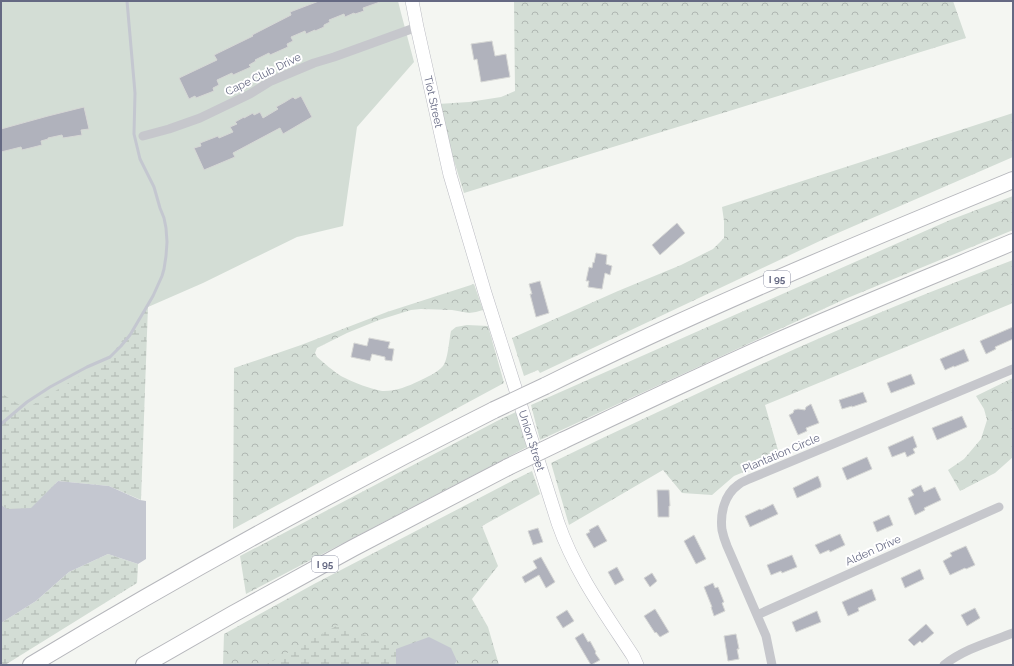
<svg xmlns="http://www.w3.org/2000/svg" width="1014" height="666" viewBox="0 0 1014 666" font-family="Raleway,sans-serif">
  <defs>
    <pattern id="forest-crowns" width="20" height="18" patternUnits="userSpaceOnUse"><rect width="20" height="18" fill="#d3ddd5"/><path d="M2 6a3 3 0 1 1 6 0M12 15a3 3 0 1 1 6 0" fill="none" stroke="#afb7b2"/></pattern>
    <pattern id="wetland-marsh" width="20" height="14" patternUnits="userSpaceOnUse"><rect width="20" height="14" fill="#d3ddd5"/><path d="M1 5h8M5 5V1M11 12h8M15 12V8" fill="none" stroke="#afb7b2"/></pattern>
  </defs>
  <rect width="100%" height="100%" fill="#f4f6f2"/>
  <path fill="#d3ddd5" d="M1 1H398L401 13 414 62 357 127 343 226 297 237 203 283 148 307 1 586Z"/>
  <path fill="url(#forest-crowns)" d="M514 1H953L966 38 464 193 454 161 438 104 469 102 501 97 515 91Z
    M1013 113V157L824 239 540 373 538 370 524 376 512 338 618 291 681 265 713 249 724 238V221L722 207Z
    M1013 196V230L845 299 540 440 531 405 950 220Z
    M1013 260V303L765 405 780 457 734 476 712 495 682 493 663 470 569 525 551 463C631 424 713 386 795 349 866 317 940 288 1013 260Z
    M474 284 483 310 476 312 469 313 452 310 421 309 411 310 379 320 347 333 317 348 315 353 317 357C324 363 333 371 341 376 350 381 375 391 384 391 396 391 409 386 419 381 427 377 437 373 443 366 448 360 449 340 451 331L456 327 467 325 488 326 504 383 233 529 234 368 301 345 387 312Z
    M1013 378V457L995 473 960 491 948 470 964 459 981 439 987 420 984 409 976 396Z
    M516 412 527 447 246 594 240 556 497 421Z
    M532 471 540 494 482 526 498 566 472 599 488 627 499 665H454L457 661 396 649V665H223L224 634 314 584 514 480Z"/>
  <path fill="url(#wetland-marsh)" d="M148 306 141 500 109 486 58 481 31 508 7 509 1 505V393L26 409 109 358Z
    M108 554 138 564 137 583 5 665H1V623L36 601 69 572Z
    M340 624 396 649V665H265Z"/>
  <path fill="#c4c7d0" d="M58 481 109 486 140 500 146 501V559L138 564 108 554 69 572 36 601 1 623V505L7 509 31 508Z
    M429 637 451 648 457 661 454 665H396V649Z"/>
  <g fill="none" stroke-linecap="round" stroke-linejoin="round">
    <path stroke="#c4c7d0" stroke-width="3" d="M1 424 27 402 50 387 87 367 110 357 121 346 130 335 153 296 162 276 164 269 166 256 167 242 166 228 164 218 160 208 154 187 140 159 134 134 135 93 127 1"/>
  </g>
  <path fill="#b0b2bc" stroke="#d6d7d5" d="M319 1H380V2L363 8 364 11 355 14 354 13 345 17 344 14 329 20 330 22 324 25V27L315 31V30L306 34 305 31 291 37 293 41 287 44 288 47 270 55 269 53 255 60 256 61 249 65 251 67 233 75 232 73 217 80 219 85 213 88 214 91 196 98 195 96 189 99 179 78 217 60 214 55 253 36 252 35 291 15 290 12Z
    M492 41 495 56 506 54 510 77 481 82 477 59 474 60 471 44Z
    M301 96 312 117 283 134 280 128 233 153 235 157 204 170 194 148 201 146 200 143 218 136 219 138 233 132 230 127 237 124 235 122 244 117V118L253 113 254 115 260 112 263 118 278 109 276 107 285 102 293 97 295 99Z
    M84 107 89 129 81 130 82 135 63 138 62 135 48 138V139L41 141 42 145 22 150 21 147 1 152V129L48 116Z
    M677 223 685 233 660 255 652 245Z
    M596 253 607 255 606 264 612 266 610 275 605 273 602 289 588 287 589 281H586L589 267 592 268 593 262 594 263Z
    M540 281 549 313 536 317 530 294H532L529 284Z
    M1013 327V339L995 347 996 349 986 354 980 341Z
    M369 338 390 342 388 348 394 349 392 361 385 360V357L372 354 370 361 351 357 354 343 367 346Z
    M964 349 969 361 954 367V366L945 370 940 359Z
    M911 374 915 384 891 393 887 383Z
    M863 392 867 402 852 407V406L842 409 839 400Z
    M811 404 819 423 806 428 807 431 798 435 789 415 793 413 794 410 798 409 805 410 806 407Z
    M962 416 967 427 937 440 932 428Z
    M913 436 917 447 913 449 915 453 907 457 905 452 892 457 888 447Z
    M867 457 872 469 847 480 842 468Z
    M818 476 821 484V487L797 498 793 488Z
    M921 485 924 492 935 487 941 500 924 508 925 510 915 515 908 498 914 495 911 490Z
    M657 490H669L670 506H669V517H658Z
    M773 504 778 514 750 527 745 516 760 509 761 510Z
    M889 515 893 525 877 532 873 522Z
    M598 525 607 541 594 548 586 534 590 532 589 530Z
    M538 528 543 542 533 545 528 531Z
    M840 534 845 545 830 552 829 550 820 554 815 545Z
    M694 535 706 559 696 564 684 541Z
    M966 546 975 565 966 569 965 568 950 575 943 561 952 556 950 553Z
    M792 555 797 567 782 573 781 571 771 575 767 565Z
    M541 557 555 582 546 588 539 575 525 583 522 577 537 568 533 561Z
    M617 567 624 580 615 585 608 572Z
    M920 569 924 579 905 588 901 578Z
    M652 573 657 581 650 587 644 578Z
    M713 583 715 588 718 587 724 602 722 603 725 611 714 616 711 607H712L704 587Z
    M872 589 876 600 858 608 859 611 848 616 842 602Z
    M975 608 980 618 967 626 961 615Z
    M655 609 669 632 660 637 656 632 655 633 644 616Z
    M567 610 574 621 563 628 556 617Z
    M817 611 821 622 796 632 792 622Z
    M926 624 934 633 922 643 920 641 914 646 908 640Z
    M583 633 588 642 590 641 596 652 595 653 600 660 591 665 575 638Z
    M736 634 739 649H737L739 659 728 661 724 636Z"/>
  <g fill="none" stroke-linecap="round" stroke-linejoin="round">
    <g stroke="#babbc2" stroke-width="14">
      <g id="secondary">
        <path id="s1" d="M412 1 417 27 450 175 485 293 558 523C575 572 605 613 633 656L637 665"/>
      </g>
    </g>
    <g stroke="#b6b7bc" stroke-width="18">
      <path id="motorway" d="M545 386C698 310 855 245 1013 180
        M562 441C632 408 701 375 771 344 851 309 932 276 1013 242
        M31 665C182 574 337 489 494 410
        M144 665 233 614 353 548 508 467"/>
    </g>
    <path stroke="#c6c7cc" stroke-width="9" d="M143 136 169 129 200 118 250 94 271 81 314 63 334 57 417 27
      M757 615 999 507
      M772 665 766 636 727 546C725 541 723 535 722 530 720 514 724 495 738 485 741 482 745 481 749 479L1013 369
      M944 665C964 649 990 642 1013 633"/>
    <use href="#secondary" stroke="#fff" stroke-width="13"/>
    <use href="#motorway" stroke="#fff" stroke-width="16"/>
    <g stroke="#b6b7bc" stroke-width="18" stroke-linecap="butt">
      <path id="motorway-bridge" d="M494 410 545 386
        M508 467 562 441"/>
    </g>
    <use href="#motorway-bridge" stroke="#fff" stroke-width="16"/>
  </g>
  <g text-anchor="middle" stroke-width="4" stroke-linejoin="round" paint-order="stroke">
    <g fill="#fff" stroke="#9396a8" stroke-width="1">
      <rect x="764" y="271" width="26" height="16" rx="3"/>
      <rect x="312" y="556" width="26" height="16" rx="3"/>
    </g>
    <g font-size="10" font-weight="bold" fill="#656983">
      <text x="777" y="283">I 95</text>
      <text x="325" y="568">I 95</text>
    </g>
    <g font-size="11" fill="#656983" stroke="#fff">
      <text transform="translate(263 74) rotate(-26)" y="4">Cape Club Drive</text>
      <text dy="4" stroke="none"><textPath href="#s1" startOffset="103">Tiot Street</textPath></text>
      <text dy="4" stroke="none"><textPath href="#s1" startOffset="456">Union Street</textPath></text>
      <text transform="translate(781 453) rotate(-23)" y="4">Plantation Circle</text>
      <text transform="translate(873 550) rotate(-24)" y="4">Alden Drive</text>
    </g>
  </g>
  <rect width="1014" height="666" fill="none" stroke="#656983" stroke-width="4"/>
</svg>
